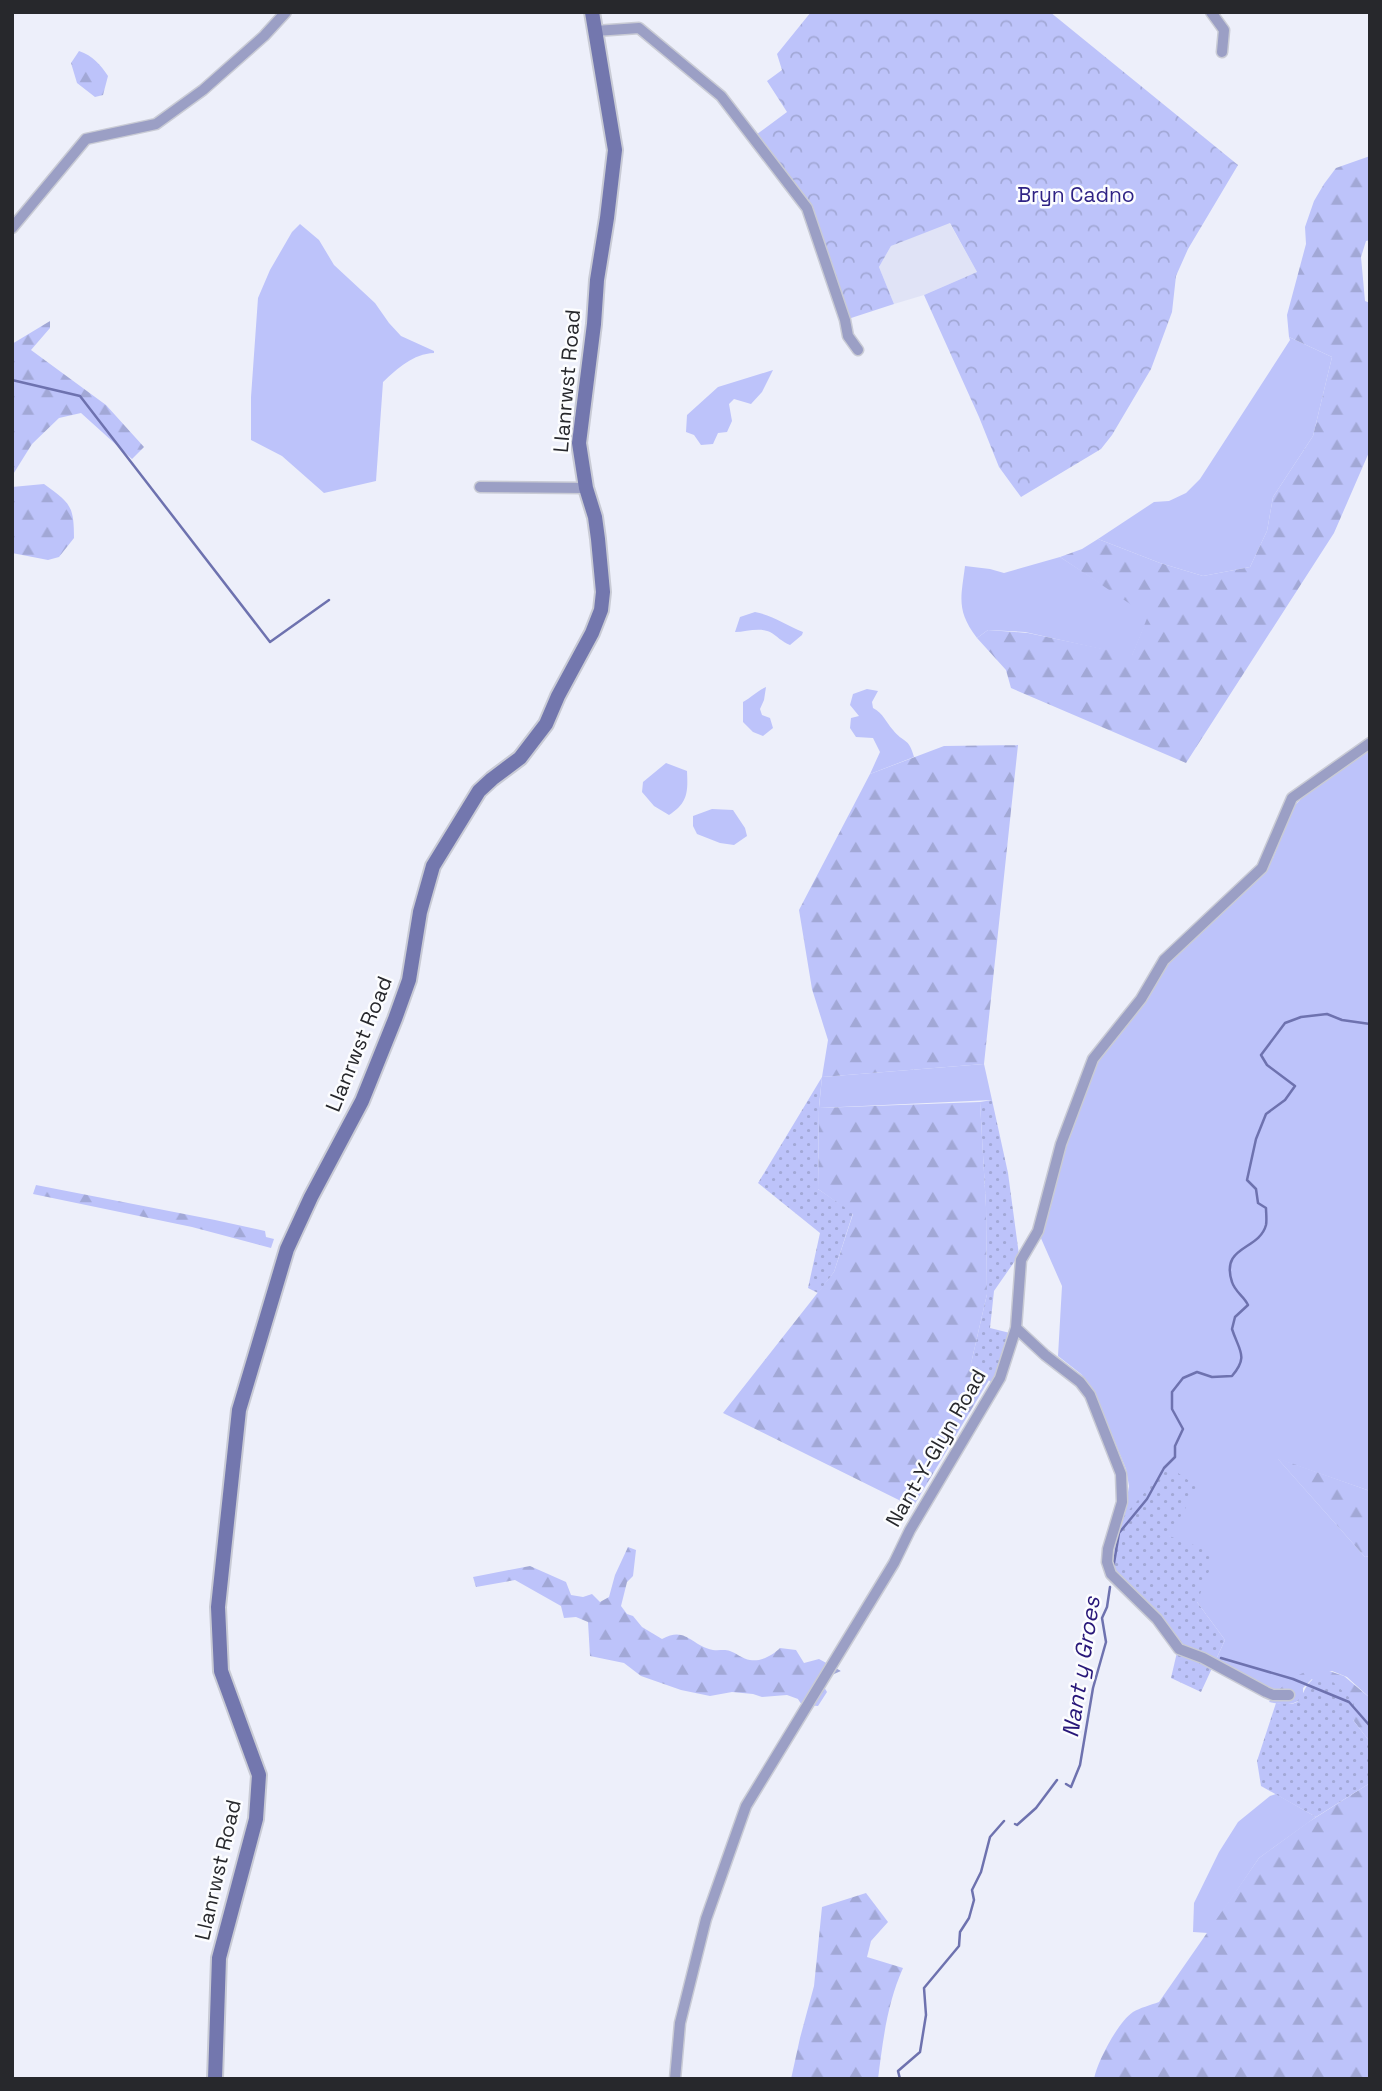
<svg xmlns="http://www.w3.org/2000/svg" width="1382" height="2091" viewBox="0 0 1382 2091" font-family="'Space Grotesk',sans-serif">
  <defs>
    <pattern id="forest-firs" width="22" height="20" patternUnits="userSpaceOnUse" patternTransform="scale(1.75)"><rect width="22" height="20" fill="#bdc3fa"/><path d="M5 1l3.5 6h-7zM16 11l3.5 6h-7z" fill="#a2a8d6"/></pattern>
    <pattern id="park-crowns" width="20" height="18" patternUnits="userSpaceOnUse" patternTransform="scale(1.75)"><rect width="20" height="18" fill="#bdc3fa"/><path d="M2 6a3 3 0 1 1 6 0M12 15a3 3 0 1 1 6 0" fill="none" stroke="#a2a8d6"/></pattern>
    <pattern id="garden-dots" width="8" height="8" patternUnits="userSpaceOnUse" patternTransform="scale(1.75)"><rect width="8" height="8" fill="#bdc3fa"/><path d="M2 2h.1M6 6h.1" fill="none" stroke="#a2a8d6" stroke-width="1.8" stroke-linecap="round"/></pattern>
  </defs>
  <rect width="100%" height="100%" fill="#edeffa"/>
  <path fill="#e0e3f6" d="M949 222 977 272 924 295 894 304 879 267 891 246Z"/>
  <path fill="#bdc3fa" d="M300 224 319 240 334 265 375 303 389 323 401 336 434 351V353C413 354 398 368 383 382L376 481 324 493 282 456 251 440V397L258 298 270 270 292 232Z
    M1289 337 1332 357 1313 436 1273 497 1267 531 1250 567 1203 576 1160 563 1098 539 1154 502 1169 501 1186 493 1200 479 1281 354 1290 340Z
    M773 370 762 392 751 404 734 399 729 404 732 421 727 432 718 433 713 444 701 445 694 435 686 432 687 415 718 387Z
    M1060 557 1149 615 1132 656 1025 632 988 630 977 638C956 610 961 598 965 566L990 569 1004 573Z
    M755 612C772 615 786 625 803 632L802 635 790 645C782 642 777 636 770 632 759 627 746 632 735 632L740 617Z
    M766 687 764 700 760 709 762 715 770 718 773 728 763 736 753 732 743 722V702C752 697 757 691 766 687Z
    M867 689 878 691 872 702 873 708C884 714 885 721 893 730 903 743 909 737 914 757L870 774 880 752 873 738 856 737 850 728 851 718 859 716 850 705 853 694Z
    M1370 749V1491L1278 1459 1365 1557 1370 1556V1698L1347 1677 1332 1671 1293 1679 1273 1695 1214 1664 1225 1640 1197 1602 1169 1536 1168 1467 1124 1517 1129 1486 1126 1469 1093 1389 1081 1374 1058 1356 1062 1286 1040 1236 1067 1140 1095 1064 1167 962 1248 889 1273 858 1294 806 1303 797Z
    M666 763 687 771C688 792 688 803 669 815L654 806 642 792 643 782Z
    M712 809 733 810 745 828 747 836 734 845 720 843 697 834 693 826V816Z
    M984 1064 992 1100 819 1108 822 1077Z
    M1276 1794 1316 1817 1259 1858 1208 1933 1193 1932 1194 1903 1219 1852 1238 1822 1270 1796Z"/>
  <path fill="url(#forest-firs)" d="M79 51C93 56 100 64 108 76L103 95 95 97 77 83 71 63Z
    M1370 156V240L1366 241 1361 257 1365 301 1370 303V450L1334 533 1186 763 1011 688 1006 670 977 638 988 630 1028 633 1132 655 1148 616 1060 557 1082 549 1098 539 1160 563 1203 576 1250 567 1267 531 1273 497 1313 436 1332 357 1289 337 1287 315 1306 244 1305 227 1314 201 1324 184 1336 168Z
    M50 321V328L31 350 106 405 144 447 132 459 81 413 59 418 32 444 12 476V344Z
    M44 484C70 503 74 505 74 538L59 557 48 560 12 553V487Z
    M1018 745 984 1064 822 1077 828 1040 812 989 799 910 870 774 944 746Z
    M980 1102 986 1207 987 1294 970 1368 989 1380 913 1507 723 1413 834 1272 853 1214 818 1189 819 1108Z
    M36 1185 215 1220 265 1231 266 1237 274 1239 271 1248 192 1227 33 1194Z
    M1277 1458 1370 1491V1556L1365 1557Z
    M628 1547 636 1550 633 1576 627 1582 621 1606 627 1614 633 1616 642 1627 662 1639C686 1626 690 1645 713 1650 719 1651 724 1649 730 1651 736 1653 743 1659 750 1660 761 1662 773 1655 780 1648L796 1650 804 1663 819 1659 841 1671 820 1680 827 1692 818 1706 802 1705 798 1699 787 1695 762 1697 753 1694 732 1692 710 1696 681 1690 641 1676 624 1663 590 1656 588 1622 576 1617 564 1618 561 1606 515 1580 476 1587 473 1577 530 1566 566 1582 571 1595 583 1597 592 1594 600 1602 609 1597 615 1575Z
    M1320 1668 1344 1676 1370 1698V1742L1353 1720 1312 1679 1303 1688V1697C1294 1707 1281 1704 1269 1702 1279 1686 1301 1670 1320 1668Z
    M1370 1783V2079H1094C1097 2062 1118 2022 1133 2012 1140 2008 1150 2005 1159 2002L1259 1858 1307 1823Z
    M866 1893 888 1922 871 1941 867 1957 903 1968C887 2004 883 2040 878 2079H791L800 2038 814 1986 822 1907Z"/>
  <path fill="url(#park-crowns)" d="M811 12H1050L1238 165 1188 249 1176 276 1172 312 1151 369 1112 435 1101 449 1021 497 999 467 979 417 924 295 977 272 950 223 891 246 879 267 894 304 845 320 807 208 753 137 787 112 767 81 782 70 777 54Z"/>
  <path fill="url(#garden-dots)" d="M822 1077 819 1106 818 1189 853 1213 834 1272 818 1293 808 1288 820 1233 758 1183Z
    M992 1100 1008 1173 1019 1255 994 1291 990 1328 1014 1334 996 1385 970 1368 987 1294 986 1207 980 1102Z
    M1168 1466 1198 1487 1169 1536 1216 1553 1197 1602 1225 1640 1201 1692 1171 1678 1178 1648 1111 1574 1108 1549 1115 1526Z
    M1313 1679 1333 1682 1354 1702 1353 1720 1370 1742V1783L1316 1817 1261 1786 1257 1761 1276 1703C1309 1708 1296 1694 1313 1679Z"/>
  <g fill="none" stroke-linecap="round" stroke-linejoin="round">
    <path stroke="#6e72af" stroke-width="2.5" d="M12 380 80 396 270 642 329 600
      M1113 1569 1119 1533 1147 1499 1164 1468 1175 1457V1446L1183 1429 1172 1409V1392L1183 1378 1197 1372 1212 1377 1232 1376C1249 1356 1239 1351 1232 1329L1235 1317 1248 1305C1244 1296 1235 1292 1232 1282 1220 1245 1259 1251 1266 1225 1267 1220 1266 1213 1266 1208L1258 1203 1256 1189 1247 1180 1256 1139 1266 1114 1285 1100 1295 1086 1267 1065 1261 1055 1285 1023 1301 1017 1327 1014 1342 1020 1370 1024
      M1221 1658 1293 1679 1349 1702 1370 1726
      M1066 1784 1071 1787 1080 1765 1093 1688 1106 1642 1102 1618 1107 1607 1110 1587
      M1015 1824 1017 1825 1036 1808 1057 1780
      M900 2079 898 2071 920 2052 926 2015 924 1988 959 1946 960 1932 969 1918 974 1900 972 1890 981 1872 990 1837 1004 1821"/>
    <g stroke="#c9cbd5" stroke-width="13">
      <path id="street" d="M1211 12 1224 30 1222 52
        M595 31 639 28 721 96 807 208 845 320 848 336 858 350
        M12 228 86 139 156 124 203 90 264 36 286 12
        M480 487 586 488
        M1016 1328 1045 1355 1080 1382 1090 1395 1121 1474 1122 1502 1108 1549 1107 1562 1111 1574 1157 1619 1179 1649 1203 1658 1266 1692 1273 1695H1289
        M675 2079 680 2023 706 1919 746 1806 894 1563 910 1530 1000 1378 1016 1328 1021 1260 1038 1231 1061 1144 1093 1059 1141 999 1164 960 1262 868 1292 798 1370 743"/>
    </g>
    <g stroke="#c9cbd5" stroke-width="18">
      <path id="secondary" d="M215 2079 219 1958 256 1819 259 1775 221 1671 218 1607 239 1410 287 1249 311 1197 362 1101 395 1019 409 980 420 912 433 866 479 791 492 779 520 758 546 724 558 696 592 633 601 610 603 592 598 539 595 517 586 488 579 443 594 324 597 280 607 218 615 150 592 12"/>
    </g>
    <use href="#street" stroke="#9b9fc5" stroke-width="10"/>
    <use href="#secondary" stroke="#7377ae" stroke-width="14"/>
  </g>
  <g text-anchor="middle" stroke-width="5" stroke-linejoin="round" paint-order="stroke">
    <g font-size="21" fill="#2f2385" stroke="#fcfdff">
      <text x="1076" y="202">Bryn Cadno</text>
    </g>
    <g font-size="21" fill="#27282c" stroke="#fcfdff">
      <text transform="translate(567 381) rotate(-85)" y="7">Llanrwst Road</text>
      <text transform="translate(359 1044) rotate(-68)" y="7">Llanrwst Road</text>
      <text transform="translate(936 1448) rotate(-60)" y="7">Nant-Y-Glyn Road</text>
      <text transform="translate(218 1870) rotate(-77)" y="7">Llanrwst Road</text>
    </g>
    <g font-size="23" font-style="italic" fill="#281779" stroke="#fcfdff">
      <text transform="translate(1081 1667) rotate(-81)" y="8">Nant y Groes</text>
    </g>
  </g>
  <rect width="1382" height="2091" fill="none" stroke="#27282c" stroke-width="28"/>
</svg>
